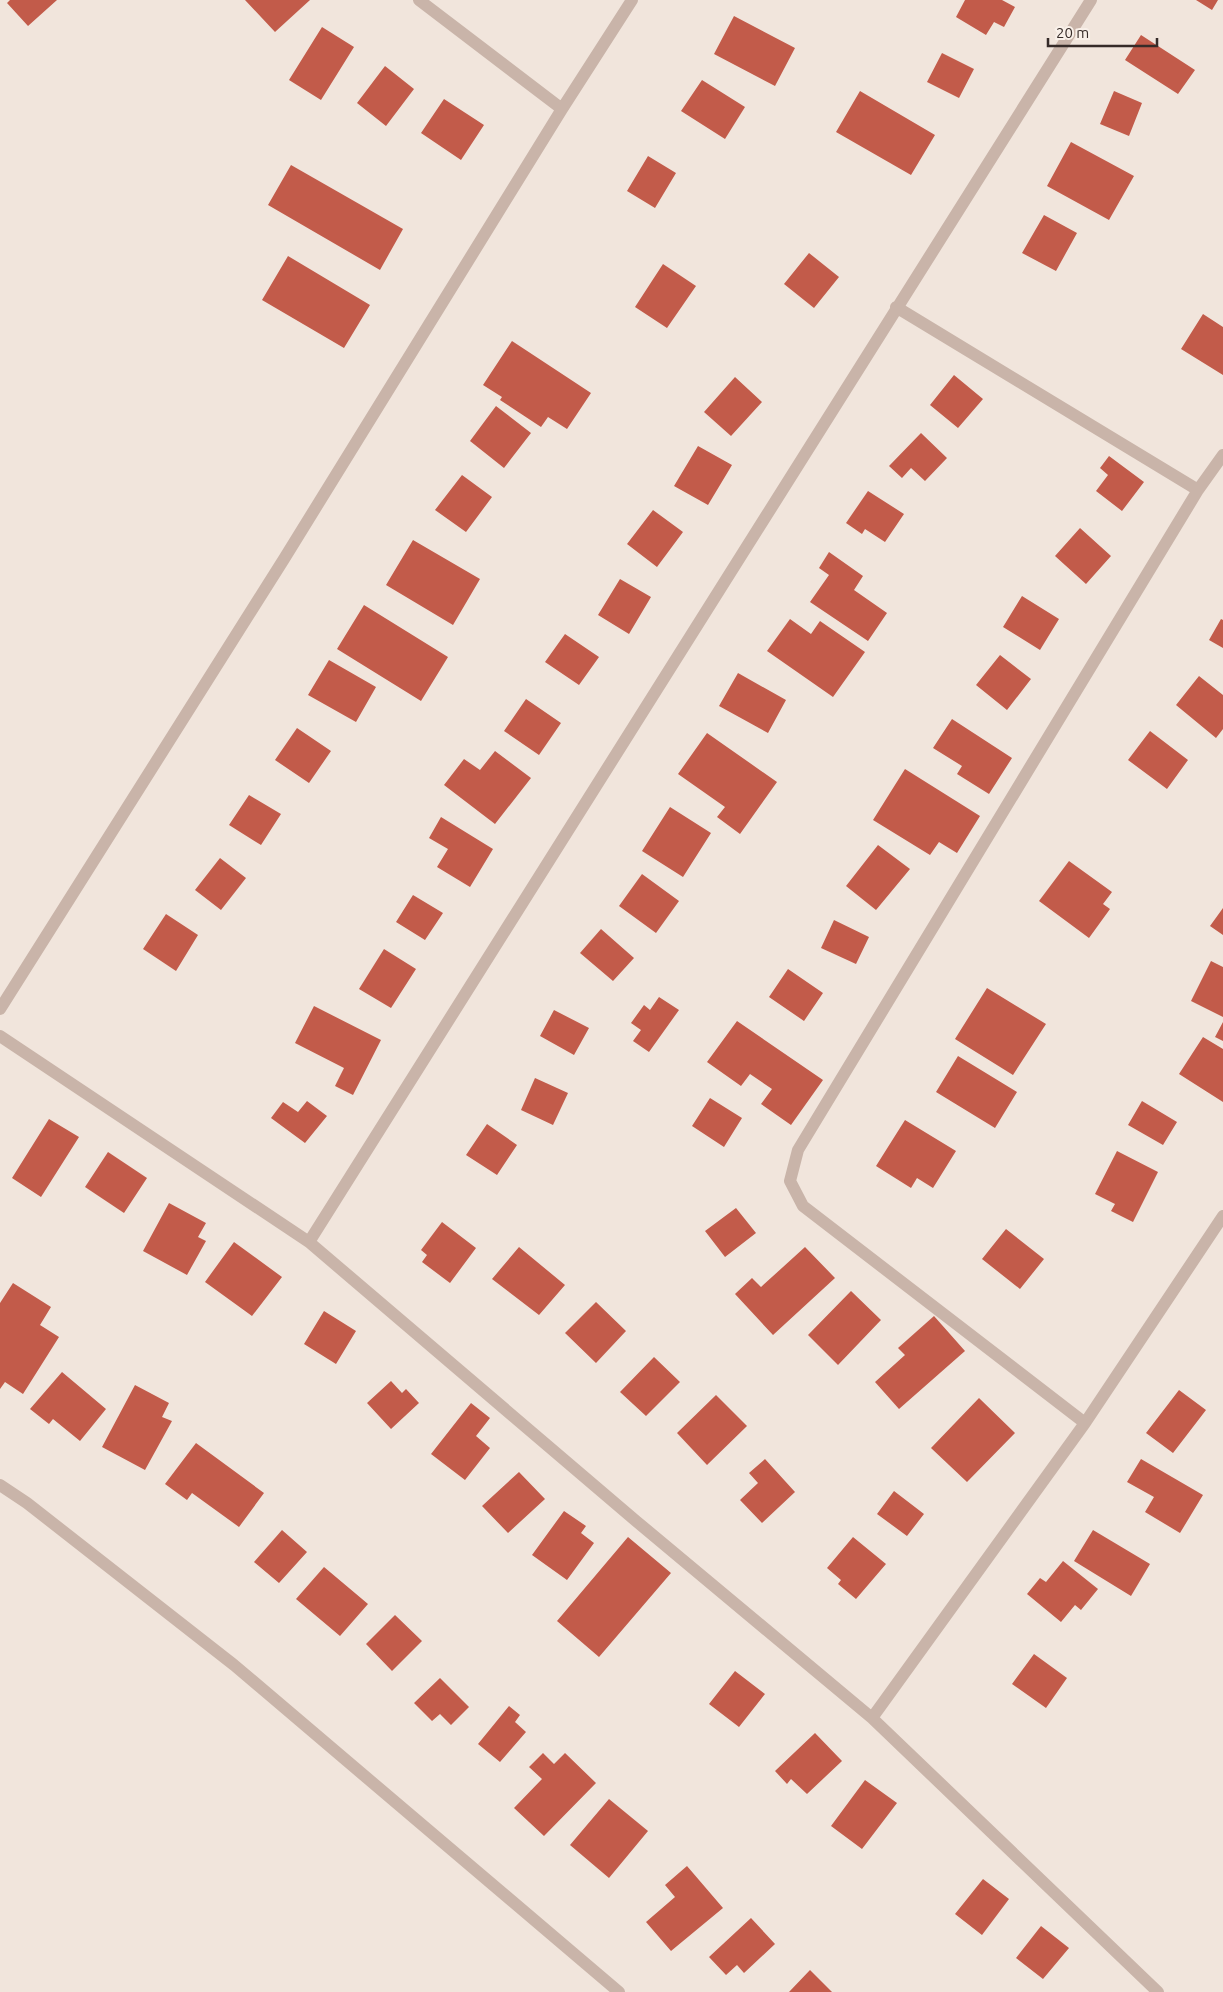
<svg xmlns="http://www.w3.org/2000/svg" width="1223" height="1992" viewBox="0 0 1223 1992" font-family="Ubuntu,sans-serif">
  <rect width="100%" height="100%" fill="#f1e5dc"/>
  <path fill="#c25b4a" d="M10 0H57L28 26 7 3Z
    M245 0H310L275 32Z
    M965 0H1002L1015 7 1004 27 994 22 986 35 956 17Z
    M1196 0H1218L1212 10Z
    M734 16 795 48 775 86 714 54Z
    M322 27 354 47 321 100 289 80Z
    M1141 35 1195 70 1178 94 1125 60Z
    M942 53 974 69 959 98 927 82Z
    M385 66 414 89 386 126 357 103Z
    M702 80 745 107 725 139 681 111Z
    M860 91 935 135 911 175 836 132Z
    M1114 91 1142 103 1129 136 1100 124Z
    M444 99 484 125 461 160 421 133Z
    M1071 142 1134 176 1109 220 1047 186Z
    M648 156 676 173 655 208 627 191Z
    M291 165 403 229 380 270 268 205Z
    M1044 215 1077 233 1056 271 1022 253Z
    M809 253 839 277 814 308 784 284Z
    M288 256 370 305 344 348 262 300Z
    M663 264 696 286 667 328 635 307Z
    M1203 314 1223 327V375L1181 349Z
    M512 341 591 393 567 429 548 417 541 427 500 400 502 397 483 385Z
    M954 375 983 399 958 428 930 405Z
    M735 377 762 402 731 436 704 412Z
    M496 406 531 433 504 468 470 441Z
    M921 433 947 458 925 481 911 468 902 478 889 466Z
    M698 446 732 465 708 505 674 486Z
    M1109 456 1144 482 1122 511 1096 491 1108 475 1100 468Z
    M462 475 492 497 466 532 435 510Z
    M868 491 904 514 885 542 865 529 862 534 846 523Z
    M653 510 683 532 657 567 627 544Z
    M1080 528 1111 556 1086 584 1055 556Z
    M413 540 480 579 453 625 386 585Z
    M829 552 863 576 854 590 887 613 868 641 810 602 829 575 819 568Z
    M620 579 651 597 629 634 598 615Z
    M1022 596 1059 619 1040 650 1003 627Z
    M364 605 448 657 421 701 337 649Z
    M790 619 811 634 820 621 865 652 833 697 767 651Z
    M1221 619 1223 620V648L1209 640Z
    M565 634 599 657 579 685 545 662Z
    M1000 655 1031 679 1007 710 976 685Z
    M329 660 376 687 356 722 308 695Z
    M738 673 786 700 768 733 719 706Z
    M1199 676 1223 695V729L1216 738 1176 705Z
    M526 699 561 723 539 755 504 731Z
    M952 719 1012 758 989 794 957 774 962 766 933 748Z
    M297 728 331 751 309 783 275 760Z
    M1150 731 1188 760 1167 789 1128 760Z
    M707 733 777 782 740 834 717 817 725 807 678 774Z
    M495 751 531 778 495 824 444 785 464 759 480 770Z
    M905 769 980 816 957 853 939 842 930 855 873 820Z
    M249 795 281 814 261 845 229 825Z
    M670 807 711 833 683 877 642 851Z
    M441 817 493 849 470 887 437 867 448 849 429 838Z
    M878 845 910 869 876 910 846 886Z
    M220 858 246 878 221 910 195 890Z
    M1069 861 1112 892 1103 904 1110 909 1089 938 1039 901Z
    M642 874 679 901 656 933 619 906Z
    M413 895 443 913 425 940 396 922Z
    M1223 908V935L1210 926Z
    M166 914 198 935 176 971 143 949Z
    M834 920 869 937 856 964 821 948Z
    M601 929 634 958 613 981 580 953Z
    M384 949 416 969 391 1008 359 989Z
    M1211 961 1223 967V1017L1191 1001Z
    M788 969 823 993 804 1021 769 997Z
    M987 988 1046 1024 1013 1075 955 1039Z
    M659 997 679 1010 649 1052 633 1041 641 1030 631 1023 644 1005 650 1010Z
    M314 1006 381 1040 353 1095 335 1086 344 1068 295 1043Z
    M554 1010 589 1028 574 1055 540 1036Z
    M737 1021 823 1080 791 1125 761 1104 772 1089 750 1074 741 1086 707 1062Z
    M1223 1022V1041L1215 1037Z
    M1203 1037 1223 1049V1102L1179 1074Z
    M958 1056 1017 1092 995 1128 936 1092Z
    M535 1078 568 1093 553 1125 521 1110Z
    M710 1098 742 1118 724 1147 692 1126Z
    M307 1101 327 1116 305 1143 271 1118 283 1102 298 1112Z
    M1142 1101 1177 1122 1163 1145 1128 1125Z
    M49 1119 79 1137 41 1197 12 1178Z
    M905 1120 956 1151 933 1188 917 1178 911 1188 876 1166Z
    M487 1124 517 1145 497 1175 466 1155Z
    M1117 1151 1158 1172 1133 1222 1111 1211 1115 1204 1095 1194Z
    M108 1152 147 1178 124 1213 85 1187Z
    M169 1203 206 1223 198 1237 206 1241 187 1275 143 1251Z
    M736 1208 756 1233 725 1257 705 1231Z
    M442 1222 476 1248 450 1283 422 1262 427 1255 421 1250Z
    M1006 1229 1044 1259 1020 1289 982 1259Z
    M234 1242 282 1277 252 1316 205 1282Z
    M519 1247 565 1285 539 1315 492 1279Z
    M805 1247 835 1278 773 1335 735 1294 752 1278 761 1287Z
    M13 1283 51 1307 40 1325 59 1337 23 1394 5 1382 0 1389V1303Z
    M851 1291 881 1320 838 1365 808 1335Z
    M596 1302 626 1331 596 1363 565 1333Z
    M324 1311 356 1331 336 1364 304 1344Z
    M934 1316 965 1351 899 1409 875 1382 905 1355 898 1348Z
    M654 1357 680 1382 646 1416 620 1392Z
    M62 1372 106 1409 80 1441 53 1419 49 1424 30 1409Z
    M391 1381 402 1393 406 1389 419 1403 391 1429 367 1403Z
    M135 1385 169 1403 162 1417 172 1421 145 1470 102 1447Z
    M1179 1390 1206 1410 1173 1453 1146 1433Z
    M716 1395 747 1426 707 1465 677 1433Z
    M979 1398 1015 1433 967 1482 931 1448Z
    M471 1403 490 1418 476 1436 490 1448 465 1480 431 1454Z
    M196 1443 264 1493 239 1527 192 1493 187 1500 165 1484Z
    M765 1459 795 1492 762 1523 740 1500 758 1483 749 1473Z
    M1141 1459 1203 1495 1180 1533 1145 1512 1154 1497 1127 1482Z
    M519 1472 545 1499 508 1533 482 1506Z
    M894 1491 924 1514 907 1536 877 1514Z
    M564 1511 586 1526 581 1533 594 1543 567 1580 532 1555Z
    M282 1530 307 1552 279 1583 254 1562Z
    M1093 1530 1150 1564 1131 1596 1074 1561Z
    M628 1537 671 1573 599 1657 557 1621Z
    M853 1537 886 1564 856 1599 838 1584 841 1580 827 1568Z
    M1063 1561 1098 1589 1081 1610 1075 1605 1061 1622 1027 1594 1040 1578 1046 1582Z
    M324 1567 368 1604 340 1636 296 1599Z
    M395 1615 422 1641 392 1671 366 1644Z
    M1034 1654 1067 1678 1046 1708 1012 1684Z
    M735 1671 765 1694 739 1727 709 1704Z
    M440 1678 469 1707 451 1725 440 1714 432 1721 414 1703Z
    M509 1706 520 1715 515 1722 526 1732 500 1762 478 1744Z
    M815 1733 842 1761 807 1794 791 1779 787 1784 775 1771Z
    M543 1753 554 1764 565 1753 596 1783 544 1836 514 1808 542 1779 529 1767Z
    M865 1780 897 1803 862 1849 831 1826Z
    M609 1799 648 1831 609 1878 570 1845Z
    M687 1866 723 1908 671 1951 646 1922 675 1897 665 1885Z
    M983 1879 1009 1899 982 1935 955 1914Z
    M751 1918 775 1944 744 1973 737 1965 726 1975 709 1957Z
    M1041 1926 1069 1948 1043 1979 1016 1958Z
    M810 1970 832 1992H789Z"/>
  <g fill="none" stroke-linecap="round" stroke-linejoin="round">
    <path stroke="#c9b4a9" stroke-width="12" d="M419 0 562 109
      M896 307 1198 490
      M0 1009 284 559 562 109 632 0
      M0 1036 309 1242 636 1521 872 1718 1158 1992
      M309 1242 1091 0
      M1085 1423 1223 1216
      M0 1485 27 1503 234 1665 619 1992
      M872 1718 1085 1423 803 1206 790 1181 798 1150 1198 490 1223 455"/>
  </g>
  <path d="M1048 38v8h109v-8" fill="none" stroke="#362b28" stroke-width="2.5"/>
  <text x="1056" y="38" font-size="15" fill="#362b28" stroke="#f9f0e9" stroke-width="4" paint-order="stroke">20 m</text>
</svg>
